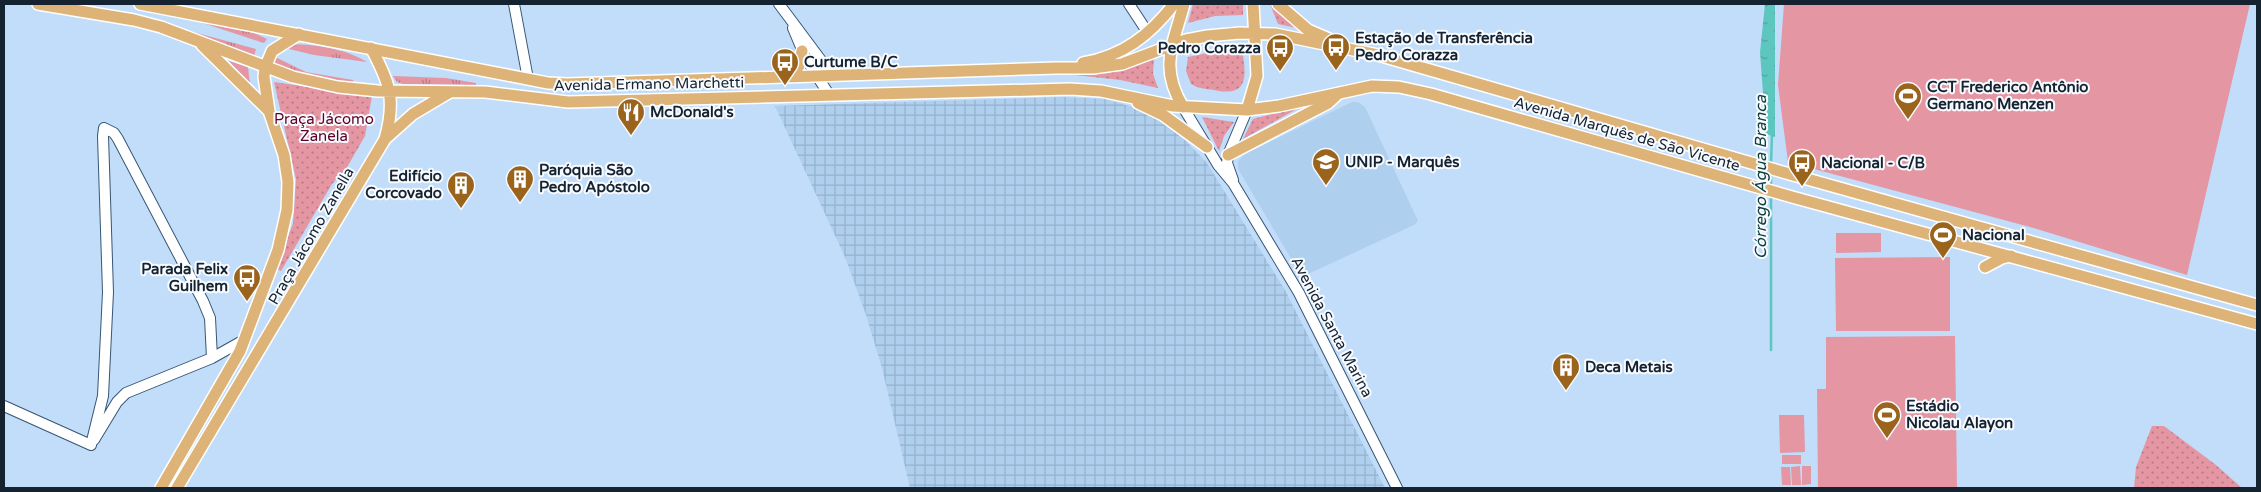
<svg xmlns="http://www.w3.org/2000/svg" width="2261" height="492" viewBox="0 0 2261 492" font-family="'Varela Round',sans-serif">
  <defs>
    <pattern id="industrial-grid" width="8" height="8" patternUnits="userSpaceOnUse" patternTransform="scale(1.25)"><rect width="8" height="8" fill="#afcfef"/><path d="M0 4h8M4 0v8" fill="none" stroke="#96b1cd"/></pattern>
    <pattern id="grass-tufts" width="24" height="20" patternUnits="userSpaceOnUse" patternTransform="scale(1.25)"><rect width="24" height="20" fill="#e496a3"/><path d="M3 7l-1-3M5 7V3M7 7l1-3M15 17l-1-3M17 17v-4M19 17l1-3" fill="none" stroke="#b87a85"/></pattern>
    <pattern id="park-dots" width="8" height="8" patternUnits="userSpaceOnUse" patternTransform="scale(1.25)"><rect width="8" height="8" fill="#e496a3"/><path d="M2 2h.1M6 6h.1" fill="none" stroke="#b87a85" stroke-width="1.8" stroke-linecap="round"/></pattern>
    <pattern id="water-ripples" width="26" height="14" patternUnits="userSpaceOnUse" patternTransform="scale(1.25)"><rect width="26" height="14" fill="#5dc7bf"/><path d="M2 4q2-2 4 0t4 0M15 11q2-2 4 0t4 0" fill="none" stroke="#4ca19c"/></pattern>
  </defs>
  <rect width="100%" height="100%" fill="#c1ddfa"/>
  <path fill="#afcfef" d="M1352 102H1358L1365 107 1418 221 1414 225 1306 275 1300 274 1238 169V161L1245 154Z"/>
  <path fill="url(#industrial-grid)" d="M1062 97 1105 99 1136 108 1160 119 1184 139 1207 163 1286 292 1385 488H910L882 368 866 315 845 257 775 106Z"/>
  <path fill="url(#grass-tufts)" d="M200 22 254 33 267 39 264 43Z
    M182 29 256 49 253 60Z
    M286 44C311 44 345 48 367 62L314 55 285 48Z
    M275 57 306 72 353 80 355 84C326 82 300 74 273 63Z
    M229 61 248 67 250 85Z
    M393 76 446 78 476 83V85L403 84 397 82Z"/>
  <path fill="url(#park-dots)" d="M1193 4H1243V15L1215 16 1188 23Z
    M1270 4H1273L1297 28 1278 24Z
    M1236 47 1242 48C1246 75 1250 98 1214 90 1206 89 1197 88 1191 84L1186 71 1188 57Z
    M1154 58 1153 74 1158 88 1120 80 1075 75 1107 72Z
    M274 82 372 96 365 136 346 169 332 184 281 271 275 268 293 224 296 179Z
    M1302 106 1243 139 1253 119Z
    M1202 117 1234 122 1224 136 1219 151Z
    M2152 426H2164L2216 465 2242 488H2134L2136 467Z"/>
  <path fill="#e496a3" d="M1784 4H2250L2187 275 2030 227 1788 162 1778 85Z
    M1836 233H1881V252L1836 253Z
    M1950 257V331H1836L1835 258Z
    M1955 336 1957 488H1818L1817 389H1826V337Z
    M1779 415H1804L1805 452 1780 453Z
    M1782 455H1801V464H1782Z
    M1800 466 1801 485H1792L1791 467Z
    M1802 466H1811V484L1802 485Z
    M1781 467H1790L1791 485H1782Z"/>
  <path fill="url(#water-ripples)" d="M1765 4H1775V137L1766 134 1760 52Z"/>
  <g fill="none" stroke-linecap="round" stroke-linejoin="round">
    <path stroke="#5dc7bf" stroke-width="2.5" d="M1771 164 1772 134
      M1771 186V172
      M1771 350V194"/>
    <g stroke="#375674" stroke-width="12">
      <path id="secondary" d="M514 4 528 79
        M779 4 832 75
        M1129 4 1148 33
        M793 28 806 59 830 96
        M1183 107 1218 165 1233 183 1299 293 1397 488
        M1233 180 1227 163 1228 155 1247 110
        M4 406 91 445
        M94 440 117 402 126 393 212 358 244 340
        M91 445 103 396 108 292 103 136 104 128 114 133 118 139 203 301 210 318 212 358"/>
    </g>
    <g stroke="#fff" stroke-width="14">
      <path id="primary" d="M38 4 134 20 161 27 293 77 338 87 378 91 485 92 568 102 1070 89 1101 91 1173 106 1247 110 1279 106 1372 86 1399 87 1431 94 1792 197 2257 324
        M140 4 548 83 567 84 1057 68H1093L1122 64 1186 40 1207 36 1240 33 1275 34 1378 55 1793 175 2257 305
        M1278 4 1308 30 1336 42
        M202 45 269 111
        M1083 63C1123 56 1150 35 1174 4
        M790 76 799 66 802 51
        M1138 103 1163 115 1207 147
        M1183 107C1159 67 1173 45 1184 4
        M1247 110 1257 76 1253 4
        M385 139 413 114 450 92
        M1228 155 1328 103 1339 93
        M1985 267 2002 258 2011 256
        M161 488 240 351 278 250 287 210 288 182 284 155 269 111 264 77 265 68 272 51 299 34
        M177 488 385 139C396 100 390 83 371 48"/>
    </g>
    <use href="#secondary" stroke="#fff" stroke-width="10"/>
    <use href="#primary" stroke="#deb378" stroke-width="11"/>
  </g>
  <defs>
    <g id="bus-pin" transform="scale(1.4375)"><path d="M0 17L-7.5 6A9.5 9.5 0 1 1 7.5 6Z" fill="#9a641d" stroke="#f8fbff"/><path d="M-5-6H5V4H4V6H2V4H-2V6H-4V4H-5ZM-3.5-4V0h7V-4ZM-3.5 1.2v1.5H-2V1.2ZM2 1.2v1.5H3.5V1.2Z" fill="#fff"/></g>
    <g id="stadium-pin" transform="scale(1.4375)"><path d="M0 17L-7.5 6A9.5 9.5 0 1 1 7.5 6Z" fill="#9a641d" stroke="#f8fbff"/><path d="M0-5a6.5 5 0 1 0 0 10a6.5 5 0 1 0 0-10ZM-3.5-1.8h7v3.6h-7Z" fill="#fff"/></g>
    <g id="restaurant-pin" transform="scale(1.4375)"><path d="M0 17L-7.5 6A9.5 9.5 0 1 1 7.5 6Z" fill="#9a641d" stroke="#f8fbff"/><path d="M-5-6h1v4h1v-4h1v4h1v-4h1v5L-1.5 .5V6h-2V.5L-5-1ZM5-6V6H3V1.5H1.5Q1.5-4 5-6Z" fill="#fff"/></g>
    <g id="university-pin" transform="scale(1.4375)"><path d="M0 17L-7.5 6A9.5 9.5 0 1 1 7.5 6Z" fill="#9a641d" stroke="#f8fbff"/><path d="M0-5L7-2L0 1L-7-2ZM-4 1L0 2.5L4 1V4Q0 6-4 4Z" fill="#fff"/></g>
    <g id="building-pin" transform="scale(1.4375)"><path d="M0 17L-7.5 6A9.5 9.5 0 1 1 7.5 6Z" fill="#9a641d" stroke="#f8fbff"/><path d="M-4-6H4V6H1V3H-1V6H-4ZM-2.5-4.3h1.7v1.8h-1.7ZM.8-4.3h1.7v1.8H.8ZM-2.5-1h1.7V.8h-1.7ZM.8-1h1.7V.8H.8Z" fill="#fff"/></g>
  </defs>
  <g fill-rule="evenodd">
    <use href="#bus-pin" x="1336" y="47"/>
    <use href="#bus-pin" x="1280" y="48"/>
    <use href="#bus-pin" x="785" y="62"/>
    <use href="#stadium-pin" x="1908" y="96"/>
    <use href="#restaurant-pin" x="631" y="112"/>
    <use href="#university-pin" x="1326" y="162"/>
    <use href="#bus-pin" x="1802" y="163"/>
    <use href="#building-pin" x="520" y="179"/>
    <use href="#building-pin" x="461" y="185"/>
    <use href="#stadium-pin" x="1943" y="235"/>
    <use href="#bus-pin" x="247" y="278"/>
    <use href="#building-pin" x="1566" y="367"/>
    <use href="#stadium-pin" x="1887" y="415"/>
  </g>
  <g text-anchor="middle" stroke-width="4" stroke-linejoin="round" paint-order="stroke">
    <g font-size="15" font-weight="bold" fill="#15222f" stroke="#f8fbff" text-anchor="start">
      <text x="1355" y="43">Estação de Transferência<tspan x="1355" dy="17">Pedro Corazza</tspan></text>
      <text x="1261" y="53" text-anchor="end">Pedro Corazza</text>
      <text x="804" y="67">Curtume B/C</text>
      <text x="1927" y="92">CCT Frederico Antônio<tspan x="1927" dy="17">Germano Menzen</tspan></text>
      <text x="650" y="117">McDonald's</text>
      <text x="1345" y="167">UNIP - Marquês</text>
      <text x="1821" y="168">Nacional - C/B</text>
      <text x="539" y="175">Paróquia São<tspan x="539" dy="17">Pedro Apóstolo</tspan></text>
      <text x="442" y="181" text-anchor="end">Edifício<tspan x="442" dy="17">Corcovado</tspan></text>
      <text x="1962" y="240">Nacional</text>
      <text x="228" y="274" text-anchor="end">Parada Felix<tspan x="228" dy="17">Guilhem</tspan></text>
      <text x="1585" y="372">Deca Metais</text>
      <text x="1906" y="411">Estádio<tspan x="1906" dy="17">Nicolau Alayon</tspan></text>
    </g>
    <g font-size="15" fill="#15222f" stroke="#f8fbff">
      <text transform="translate(649 84) rotate(-1)" y="5">Avenida Ermano Marchetti</text>
      <text transform="translate(1627 134) rotate(16)" y="5">Avenida Marquês de São Vicente</text>
      <text transform="translate(311 236) rotate(-60)" y="5">Praça Jácomo Zanella</text>
      <text transform="translate(1332 327) rotate(62)" y="5">Avenida Santa Marina</text>
    </g>
    <g font-size="15" fill="#610024" stroke="#f8fbff">
      <text x="324" y="124">Praça Jácomo<tspan x="324" dy="17">Zanela</tspan></text>
    </g>
    <g font-size="16" font-style="italic" fill="#0f403d" stroke="#f8fbff">
      <text transform="translate(1760 177) rotate(-90)" y="6">Córrego Água Branca</text>
    </g>
  </g>
  <rect width="2261" height="492" fill="none" stroke="#15222f" stroke-width="10"/>
</svg>
